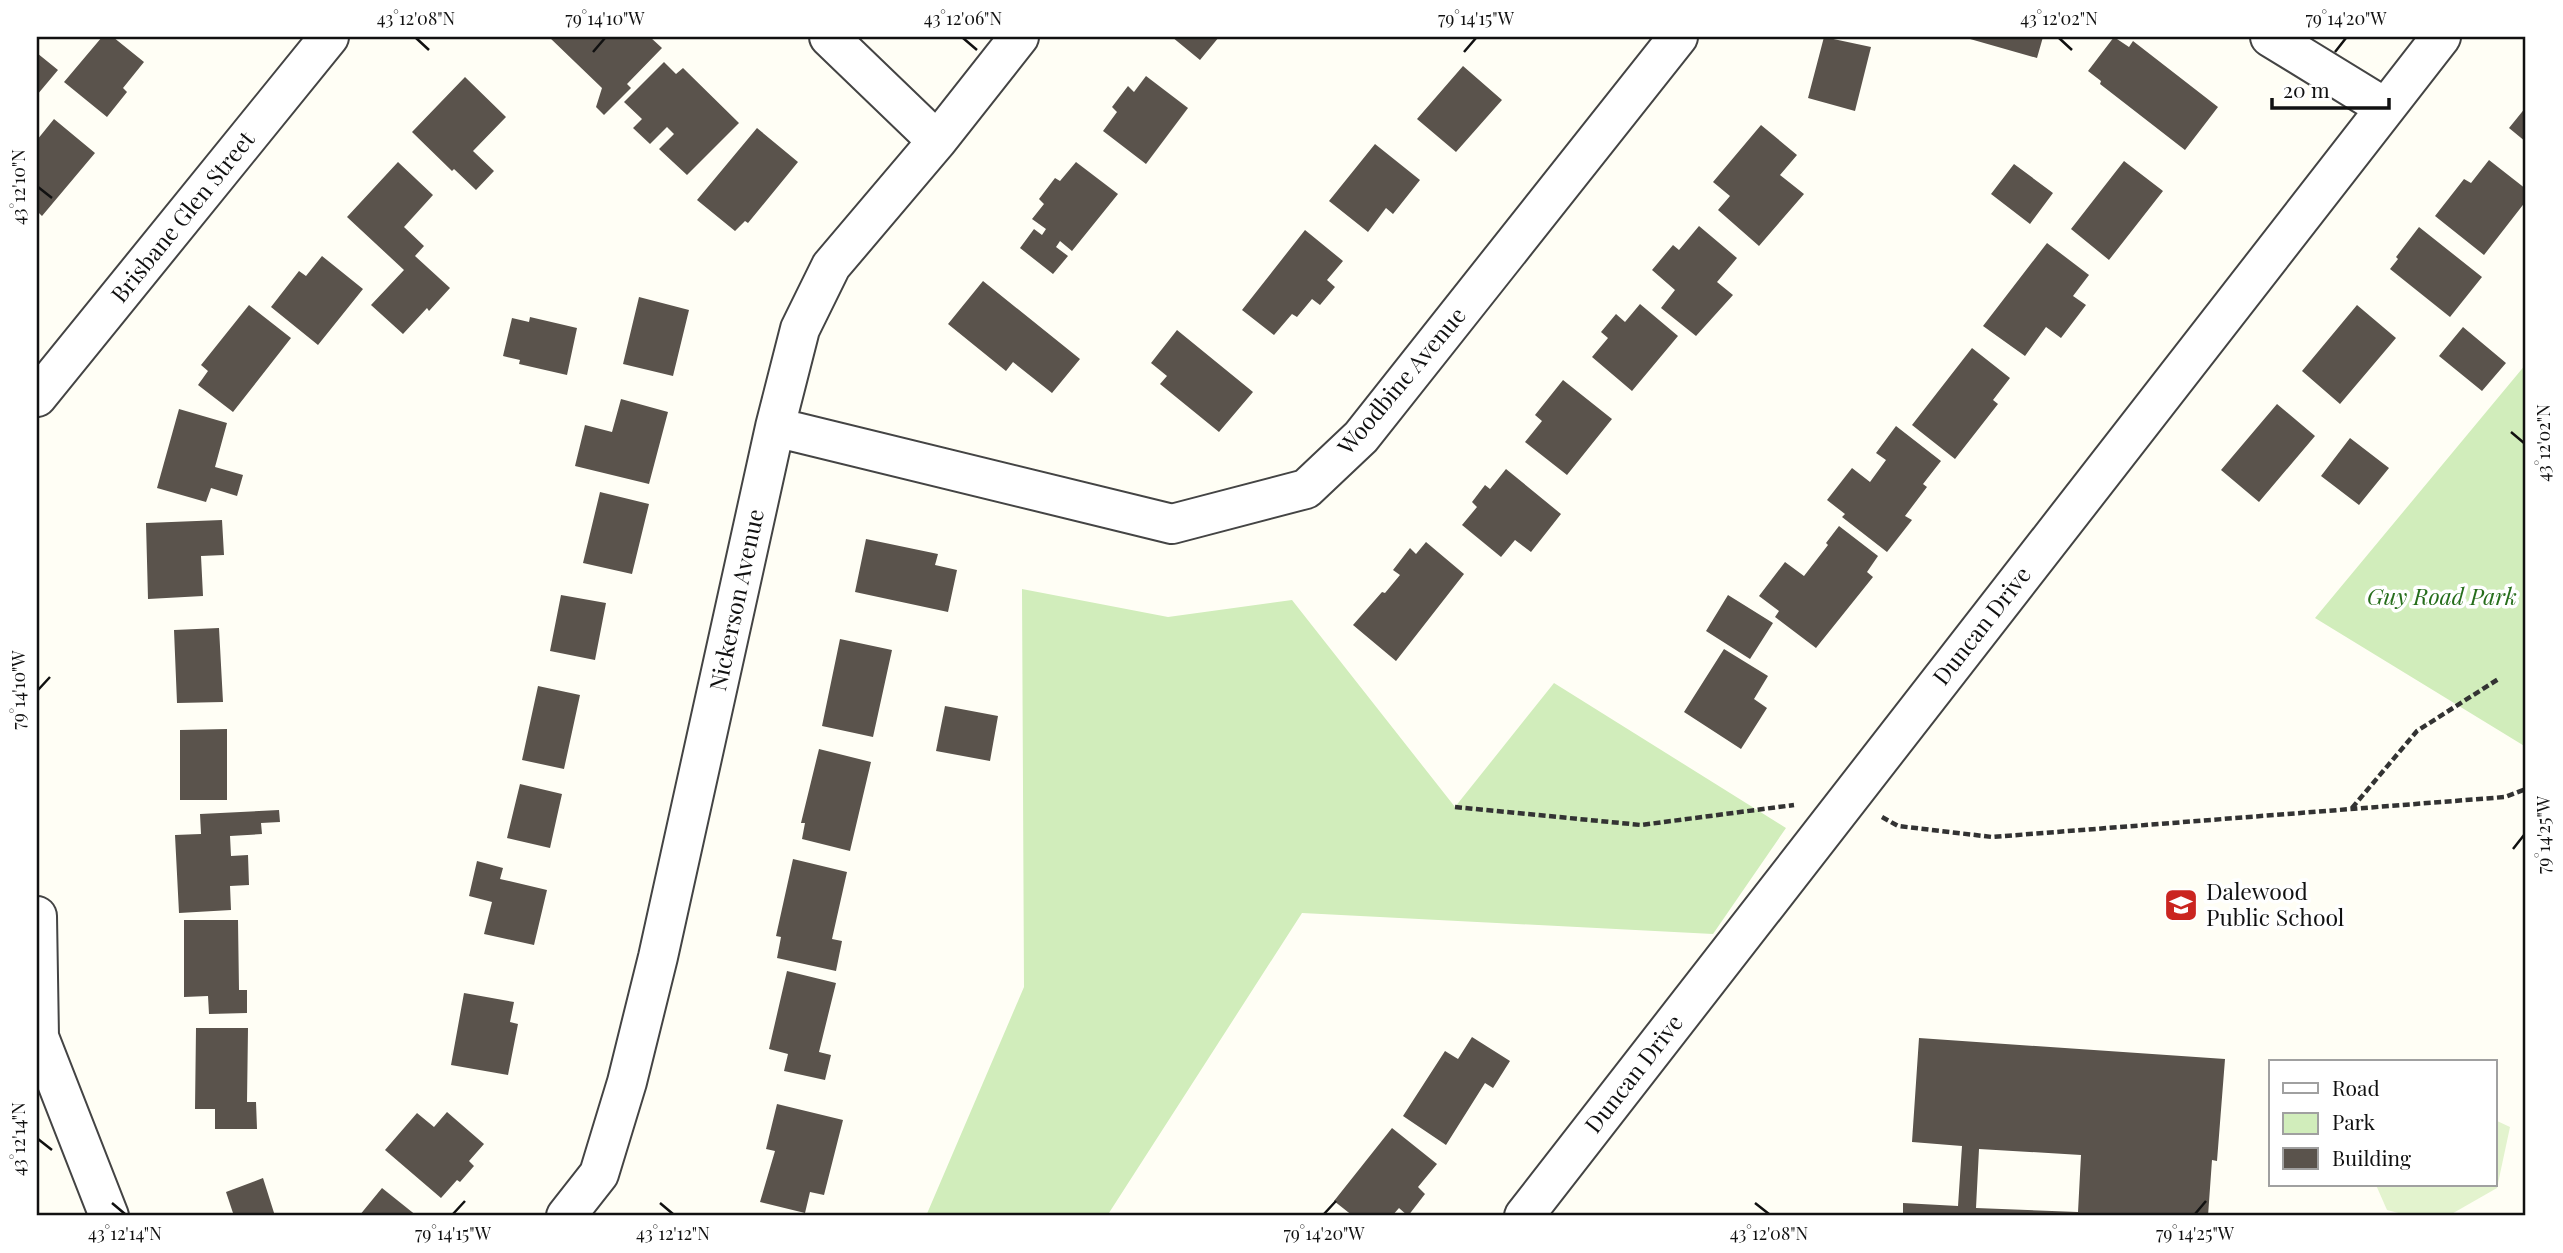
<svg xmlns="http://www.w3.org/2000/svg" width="2563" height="1253" viewBox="0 0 2563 1253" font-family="'Playfair Display',serif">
  <rect width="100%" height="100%" fill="#fffef5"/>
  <path fill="#d1edbb" d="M2526 364V747L2315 618Z
    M1022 589 1168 617 1292 600 1455 807 1554 683 1786 828 1713 934 1302 913 1107 1216H926L1024 987Z"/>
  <path fill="#e3f3ce" d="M2495 1120 2510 1127 2497 1188 2448 1216H2410L2387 1210 2376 1185H2495Z"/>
  <path fill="#5a534c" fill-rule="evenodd" d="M102 37H113L144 62 123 88 127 92 107 117 64 82Z
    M549 37H650L662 48 627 84 631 88 604 115 596 107 602 88Z
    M1172 37H1219L1200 60Z
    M1824 37 1871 47 1855 111 1808 98Z
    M1963 37H2043L2037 58Z
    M2114 37 2129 47 2133 41 2218 107 2185 150 2100 84 2101 81 2088 71Z
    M37 53 58 70 37 95Z
    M664 62 676 74 683 68 739 123 687 175 659 149 674 134 667 127 650 144 633 128 642 119 624 102Z
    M1463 66 1502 100 1456 152 1417 119Z
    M1146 76 1188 108 1146 164 1103 131 1117 112 1112 107 1128 86 1134 92Z
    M465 77 506 117 473 151 494 171 476 190 454 169 452 171 412 132Z
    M2526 107V142L2509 128Z
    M54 119 95 153 42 216 37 211V140Z
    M1761 125 1797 155 1780 175 1804 194 1759 246 1718 210 1730 196 1713 182Z
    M757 128 798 162 748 223 745 221 735 231 697 200Z
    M1375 144 1420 180 1393 214 1386 208 1368 232 1329 201Z
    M2489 160 2526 189V201L2484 255 2435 216 2464 179 2471 183Z
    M2124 161 2163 191 2109 260 2071 229Z
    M398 162 433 195 404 227 424 246 415 256 450 288 429 311 427 308 403 334 371 305 404 270 347 217Z
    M1076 162 1118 194 1072 251 1060 241 1056 247 1068 256 1053 274 1020 248 1034 229 1042 235 1046 229 1032 219 1044 204 1039 199 1055 178 1060 181Z
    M2014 164 2053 193 2030 224 1991 194Z
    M1699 226 1737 258 1717 282 1733 295 1696 336 1661 308 1675 290 1652 270 1673 245 1679 250Z
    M2419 227 2482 277 2450 317 2390 269 2398 259 2396 257Z
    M1305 230 1343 261 1327 280 1335 287 1320 305 1312 299 1297 317 1292 314 1274 335 1242 310Z
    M2047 243 2089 275 2073 296 2086 305 2061 338 2046 327 2025 356 1983 326Z
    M322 256 363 289 318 345 271 307 299 271 306 276Z
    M983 281 1080 359 1052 393 1013 362 1006 371 948 324Z
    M639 297 689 310 673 376 623 364Z
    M1640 304 1678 336 1632 391 1592 357 1608 338 1601 332 1616 314 1625 322Z
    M249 305 291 338 233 412 198 385 208 371 201 365Z
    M2357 305 2396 338 2340 404 2302 371Z
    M530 317 577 328 567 375 519 364 520 360 503 356 512 318 529 322Z
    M2463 327 2506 363 2482 391 2439 356Z
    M1177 330 1253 392 1219 432 1160 384 1167 376 1151 363Z
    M1972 348 2010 378 1993 400 1998 404 1955 459 1912 425Z
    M1563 380 1612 419 1567 475 1525 442 1542 421 1535 415Z
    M621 399 668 412 649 484 575 466 585 425 612 432Z
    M2277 404 2315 436 2259 502 2221 470Z
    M179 409 227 423 215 467 243 475 237 496 211 488 206 502 157 488Z
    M1896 426 1941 461 1923 484 1927 487 1905 516 1912 520 1887 552 1842 517 1845 514 1827 500 1852 468 1870 482 1886 460 1876 453Z
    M2350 438 2389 468 2359 505 2321 476Z
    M1506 469 1561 514 1531 552 1515 540 1501 557 1462 525 1477 507 1472 502 1485 485 1490 489Z
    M600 492 649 504 632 574 583 563Z
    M222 520 224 555 201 556 203 596 148 599 146 523Z
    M1839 526 1878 556 1867 572 1873 577 1816 648 1775 617 1779 611 1759 596 1785 562 1804 576 1828 545 1826 543Z
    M866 539 938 554 935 565 957 570 948 612 855 592Z
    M1426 542 1464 574 1396 661 1353 625 1382 592 1385 593 1400 575 1393 570 1410 548 1416 554Z
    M561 595 606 603 595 660 550 651Z
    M1728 595 1773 623 1750 659 1706 631Z
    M219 628 223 702 177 703 174 630Z
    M840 639 892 650 873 737 822 726Z
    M1724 649 1768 676 1754 699 1767 708 1741 749 1684 712Z
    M538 686 580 695 564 769 522 760Z
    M945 706 998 716 990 761 936 751Z
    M227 729V800H180V730Z
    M819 749 871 762 850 851 802 839 805 823H801Z
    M520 784 562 794 550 848 507 838Z
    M279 810 280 822 261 823 262 834 230 836 231 856 248 855 249 885 230 886 231 910 179 913 175 835 201 834 200 814Z
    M793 859 847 872 832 939 842 941 836 971 777 958 781 937 776 936Z
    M477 861 503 868 500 879 547 890 534 945 484 934 492 902 469 896Z
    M184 920H238L239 990H247V1013L209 1014 208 996 184 997Z
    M787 971 836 983 819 1052 831 1055 825 1080 784 1071 788 1054 769 1049Z
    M464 993 514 1002 510 1022 518 1024 508 1075 451 1065Z
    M196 1028H248L247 1102H256L257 1129H215V1109H195Z
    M1472 1037 1510 1061 1493 1088 1485 1083 1446 1145 1403 1116 1445 1051 1458 1059Z
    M1919 1038 2225 1059 2217 1161 2212 1160 2208 1216H1903V1203L1958 1206 1962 1146 1912 1142ZM1979 1149 2081 1155 2078 1212 1976 1208Z
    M777 1104 843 1120 824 1195 810 1192 805 1213 760 1202 775 1151 766 1149Z
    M447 1112 484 1144 469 1161 474 1166 460 1182 457 1180 441 1198 385 1150 417 1113 434 1127Z
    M1392 1128 1437 1164 1418 1187 1425 1194 1408 1216 1399 1208 1392 1216H1353L1334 1201Z
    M263 1178 275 1216H226L233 1213 226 1192Z
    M382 1188 417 1216H359Z"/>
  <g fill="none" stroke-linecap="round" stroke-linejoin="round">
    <g stroke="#444" stroke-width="42">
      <path id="minor" d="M829 37 937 141
        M2270 37 2384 107
        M37 397 329 37
        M775 427 1172 524 1306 489 1361 437 1678 37
        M37 916 39 1037 109 1216
        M566 1216 599 1174 627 1082 658 957 775 427 800 329 831 266 937 141 1019 37
        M1524 1216 2441 37"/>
    </g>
    <path stroke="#333" stroke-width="4.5" stroke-dasharray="7 3.5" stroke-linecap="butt" d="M1455 807 1641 825 1794 805
      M2352 808 2417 731 2500 678
      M1882 817 1898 826 1992 837 2505 797 2526 789"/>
    <use href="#minor" stroke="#fff" stroke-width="38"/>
  </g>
  <path fill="none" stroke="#111" stroke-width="2.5" d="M416 38 429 50M963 38 977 50M2059 38 2072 50M593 52 605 38M1464 52 1476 38M2335 52 2346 38M38 187 52 198M2511 432 2524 443M38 690 50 677M2513 849 2524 835M38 1139 52 1150M112 1203 125 1214M660 1203 673 1214M1755 1203 1769 1214M453 1214 465 1201M1324 1214 1336 1201M2195 1214 2206 1201"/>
  <defs>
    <g id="school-square" transform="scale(1.75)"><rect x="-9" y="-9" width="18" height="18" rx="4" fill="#ca2520" stroke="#fff"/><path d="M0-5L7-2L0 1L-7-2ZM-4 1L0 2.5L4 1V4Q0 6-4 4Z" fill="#fff"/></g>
  </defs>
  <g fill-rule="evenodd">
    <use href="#school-square" x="2181" y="905"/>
  </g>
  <g text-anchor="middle" stroke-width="7" stroke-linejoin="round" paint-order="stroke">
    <g font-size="23" fill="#111" stroke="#fff">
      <text transform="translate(183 217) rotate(-51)" y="8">Brisbane Glen Street</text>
      <text transform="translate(1402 381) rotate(-50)" y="8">Woodbine Avenue</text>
      <text transform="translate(737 600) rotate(-78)" y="8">Nickerson Avenue</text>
      <text transform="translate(1982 626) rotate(-52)" y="8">Duncan Drive</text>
      <text transform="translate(1634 1074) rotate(-52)" y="8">Duncan Drive</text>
    </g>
    <g font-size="23" font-style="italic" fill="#276e1c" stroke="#fff">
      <text x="2442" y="605">Guy Road Park</text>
    </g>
    <g font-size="23" fill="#111" stroke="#fff" text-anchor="start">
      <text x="2206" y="900">Dalewood<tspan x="2206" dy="26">Public School</tspan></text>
    </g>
  </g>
  <rect width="2563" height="1253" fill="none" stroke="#ffffff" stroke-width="77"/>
  <rect x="2269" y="1060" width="228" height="126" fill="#ffffff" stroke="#a0a0a0" stroke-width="2"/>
  <rect x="2283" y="1083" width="35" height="10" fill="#ffffff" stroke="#a0a0a0" stroke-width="2"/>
  <text x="2332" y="1096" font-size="21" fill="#111111">Road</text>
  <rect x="2283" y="1113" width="35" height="21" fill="#d1edbb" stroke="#a0a0a0" stroke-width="2"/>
  <text x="2332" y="1130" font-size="21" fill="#111111">Park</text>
  <rect x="2283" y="1148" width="35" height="21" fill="#5a534c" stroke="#a0a0a0" stroke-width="2"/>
  <text x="2332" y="1166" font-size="21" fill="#111111">Building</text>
  <path d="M2272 98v10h117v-10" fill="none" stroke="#111111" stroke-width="3.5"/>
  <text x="2283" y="98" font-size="21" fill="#111111" stroke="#ffffff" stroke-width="5" paint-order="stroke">20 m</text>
  <rect x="38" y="38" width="2486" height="1176" fill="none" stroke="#111" stroke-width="2.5"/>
  <g font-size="18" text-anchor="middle" fill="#111">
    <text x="416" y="25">43°12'08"N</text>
    <text x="605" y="25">79°14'10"W</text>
    <text x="963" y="25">43°12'06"N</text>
    <text x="1476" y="25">79°14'15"W</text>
    <text x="2059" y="25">43°12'02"N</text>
    <text x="2346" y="25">79°14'20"W</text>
    <text transform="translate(19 187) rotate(-90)" y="6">43°12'10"N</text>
    <text transform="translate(2544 443) rotate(-90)" y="6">43°12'02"N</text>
    <text transform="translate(19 690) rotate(-90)" y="6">79°14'10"W</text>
    <text transform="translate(2544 835) rotate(-90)" y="6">79°14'25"W</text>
    <text transform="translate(19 1139) rotate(-90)" y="6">43°12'14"N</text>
    <text x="125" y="1240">43°12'14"N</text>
    <text x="453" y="1240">79°14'15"W</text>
    <text x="673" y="1240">43°12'12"N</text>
    <text x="1324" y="1240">79°14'20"W</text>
    <text x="1769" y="1240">43°12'08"N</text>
    <text x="2195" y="1240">79°14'25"W</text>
  </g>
</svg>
